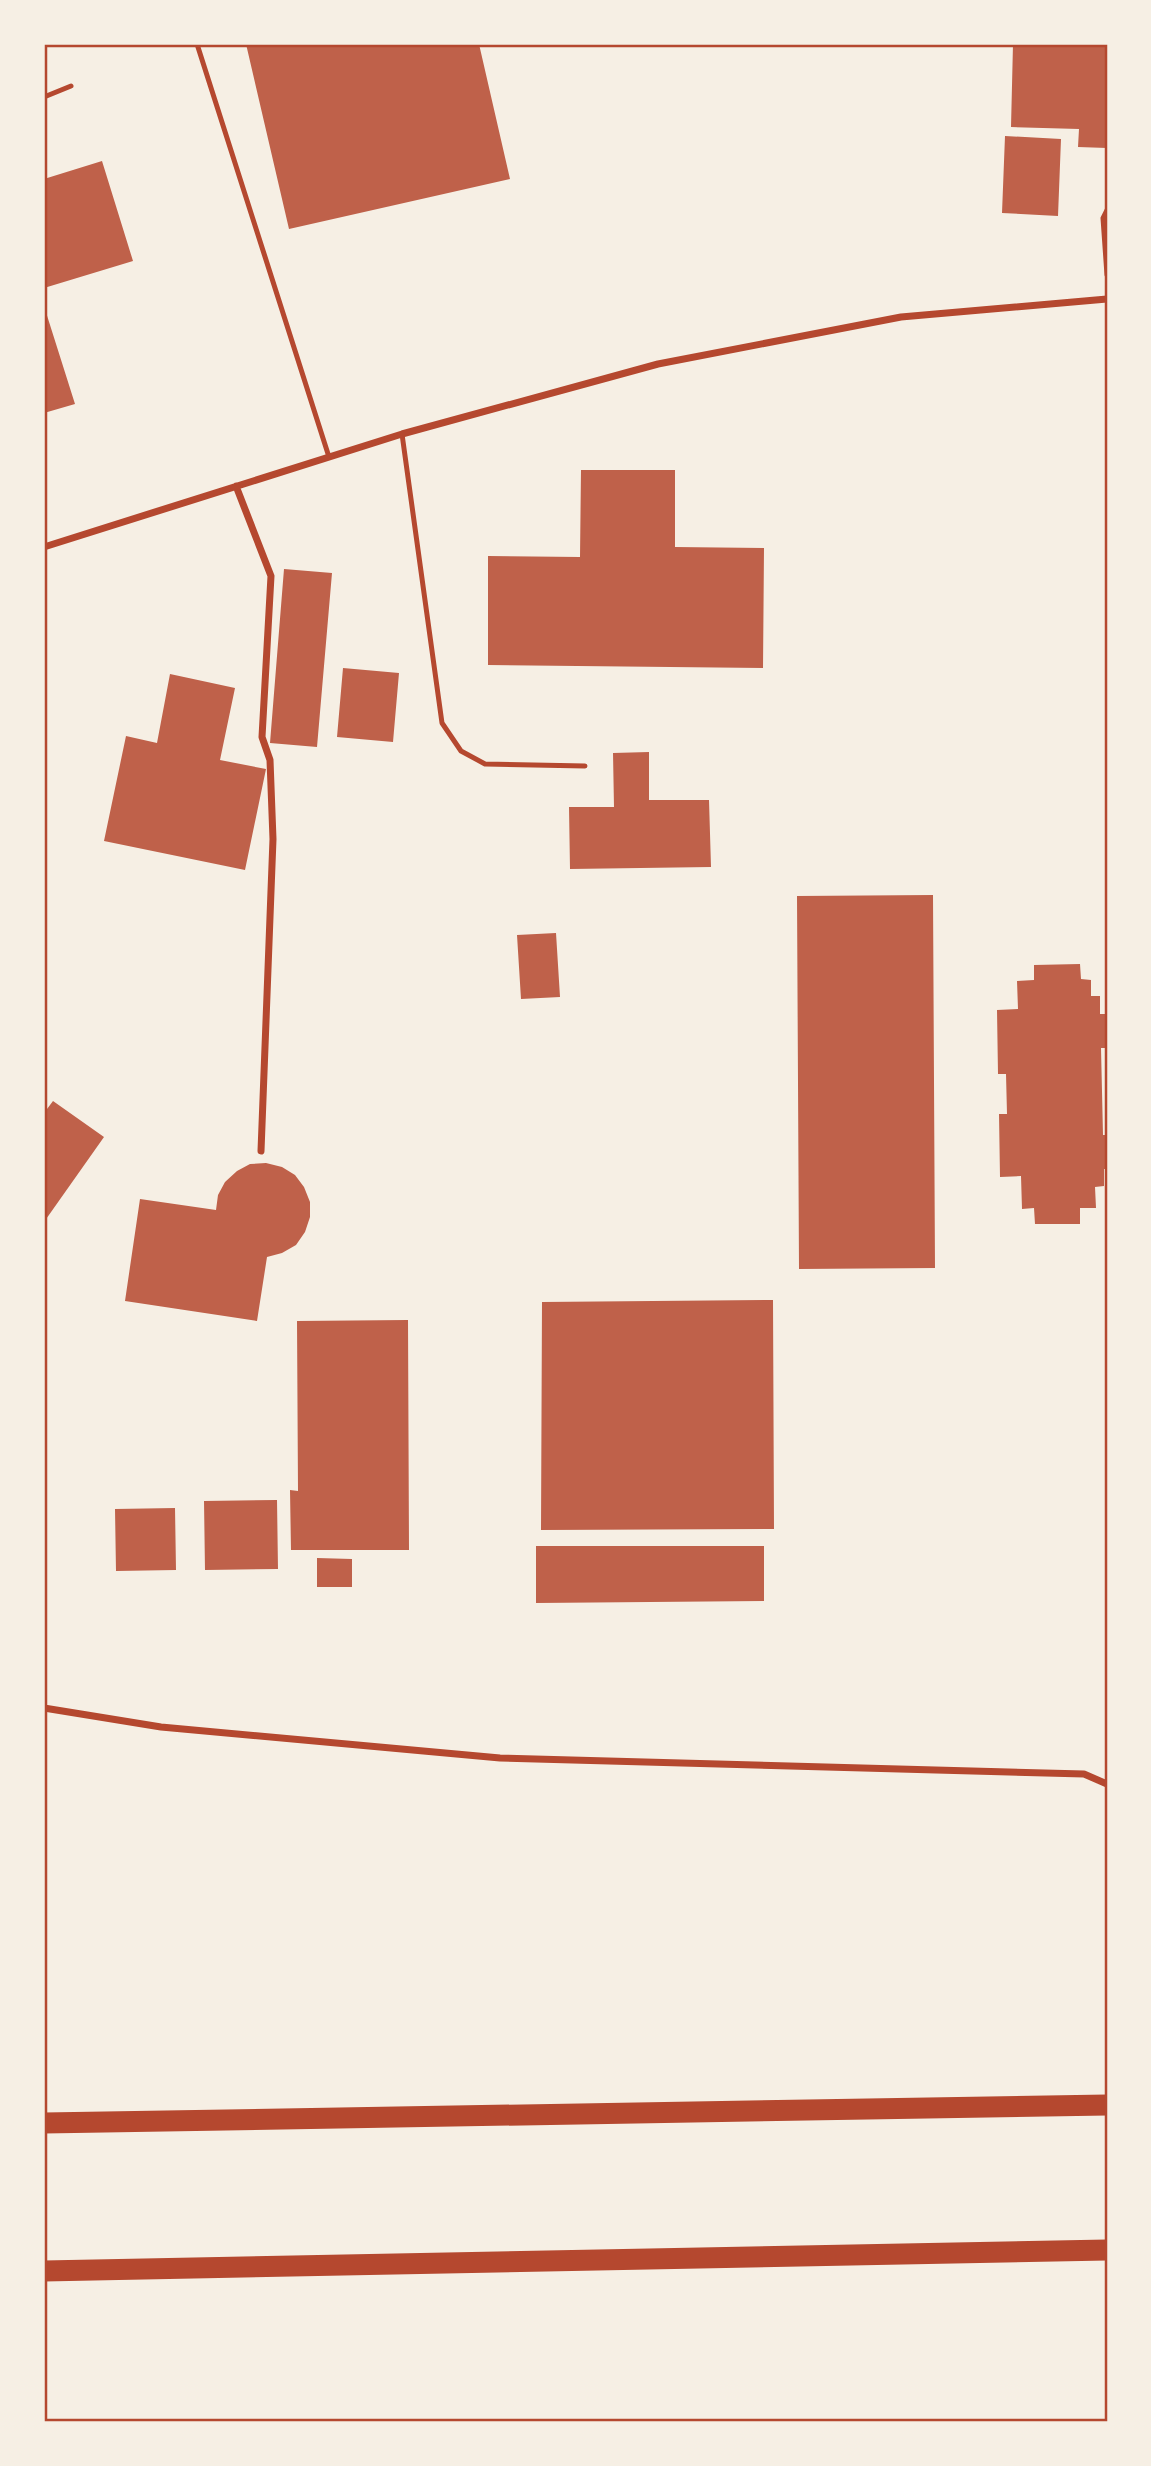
<svg xmlns="http://www.w3.org/2000/svg" width="1151" height="2466" viewBox="0 0 1151 2466" font-family="Figtree,sans-serif">
  <rect width="100%" height="100%" fill="#f6efe4"/>
  <path fill="#bf614a" d="M246 44H479L510 179 289 229Z
    M1013 44H1107V148L1078 147 1079 129 1011 127Z
    M1005 136 1061 139 1058 216 1002 213Z
    M102 161 133 261 44 288V179Z
    M44 306 75 404 44 413Z
    M581 470H675V547L764 548 763 668 488 665V556L580 557Z
    M284 569 332 573 317 747 270 743Z
    M343 668 399 673 393 742 337 737Z
    M170 674 235 688 220 760 266 769 245 870 104 841 126 736 157 743Z
    M649 752V800H709L711 867 570 869 569 807H614L613 753Z
    M933 895 935 1268 799 1269 797 896Z
    M556 933 560 997 521 999 517 935Z
    M1080 964 1081 979 1091 980V996H1100V1014H1107V1048H1101L1103 1135H1107V1169H1104V1186L1095 1187 1096 1208H1080V1224H1035L1034 1208 1022 1209 1021 1176 1000 1177 999 1114H1007L1006 1074H998L997 1010 1018 1009 1017 981 1034 980V965Z
    M53 1101 104 1137 44 1222V1113Z
    M266 1163 282 1167 295 1175 304 1187 310 1202V1217L305 1232 296 1245 282 1253 267 1257 257 1321 125 1301 140 1199 216 1210 218 1195 225 1182 237 1171 250 1164Z
    M773 1300 774 1529 541 1530 542 1302Z
    M408 1320 409 1550H291L290 1490 298 1491 297 1321Z
    M277 1500 278 1569 205 1570 204 1501Z
    M175 1508 176 1570 116 1571 115 1509Z
    M536 1546H764V1601L536 1603Z
    M317 1558 352 1559V1587H317Z"/>
  <g fill="none" stroke-linecap="round" stroke-linejoin="round">
    <path stroke="#b5482f" stroke-width="5" d="M197 44 329 457
      M44 97 71 86
      M1107 210 1103 218 1107 275
      M402 434 442 723 461 751 485 764 585 766"/>
    <path stroke="#b5482f" stroke-width="7" d="M236 486 271 576 262 737 270 760 273 839 261 1151
      M44 547 402 434 658 364 901 317 1107 299
      M44 1708 161 1727 500 1758 1084 1774 1107 1784"/>
    <path stroke="#b5482f" stroke-width="21" d="M44 2123 1107 2105
      M44 2271 1107 2250"/>
  </g>
  <rect width="1151" height="2466" fill="none" stroke="#f6efe4" stroke-width="91"/>
  <rect x="46" y="46" width="1060" height="2374" fill="none" stroke="#b5482f" stroke-width="2.5"/>
</svg>
